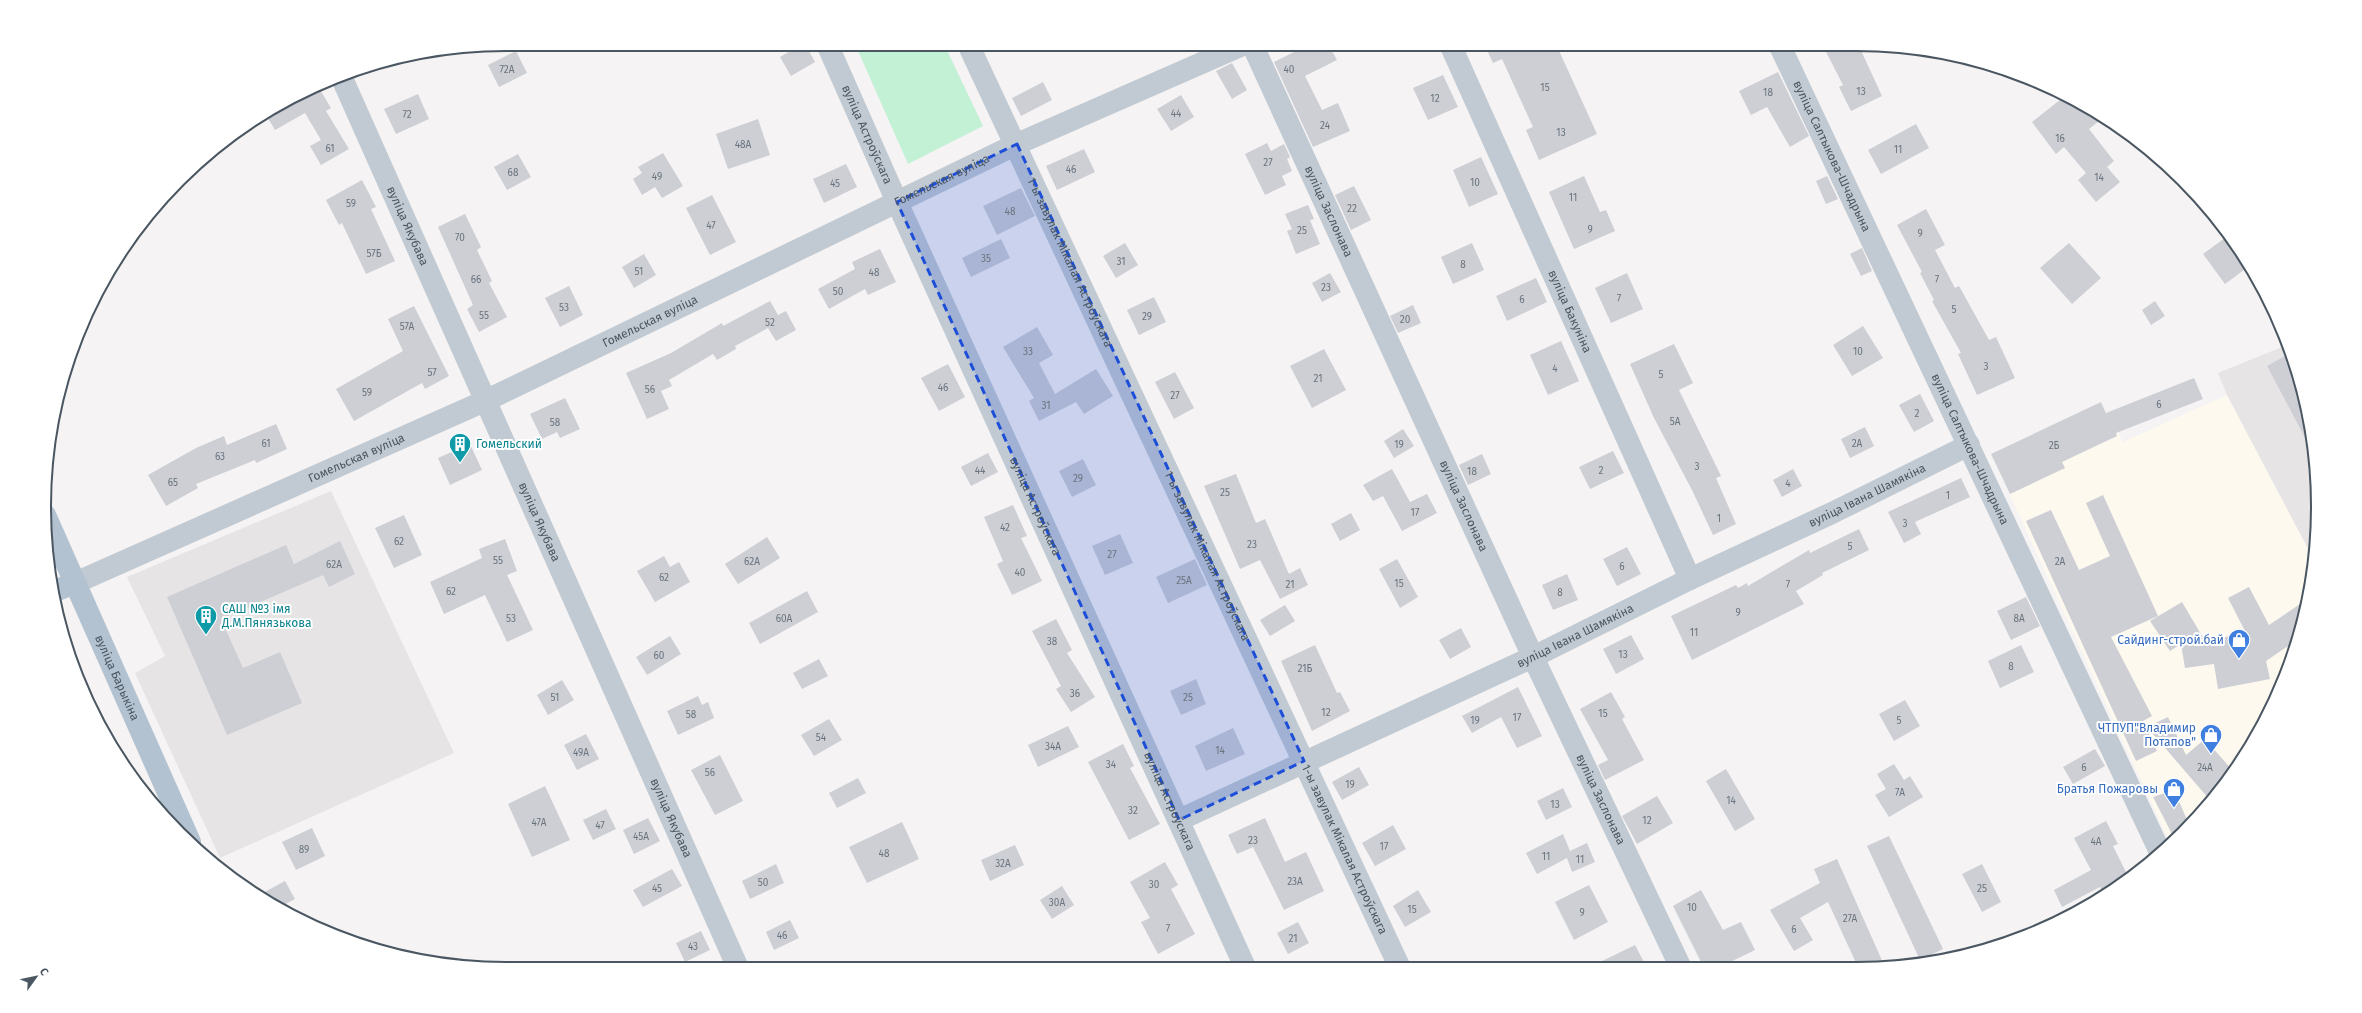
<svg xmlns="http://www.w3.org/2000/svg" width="2362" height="1013" viewBox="0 0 2362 1013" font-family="'Fira Sans',sans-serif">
  <rect width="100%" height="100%" fill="#f5f3f3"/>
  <path fill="#fdf9ef" d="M2227 395 2314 560V567L2293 655 2240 764 2170 843 1991 454 2101 402 2123 442Z"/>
  <path fill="#e6e4e5" d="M2287 345 2302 387 2317 476 2314 560 2227 395 2218 373Z
    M331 491 454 753 220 858 135 673 165 656 127 577Z"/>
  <path fill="#c3f1d5" d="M855 44H944L983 126 908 164Z"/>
  <path fill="#cdcfd5" d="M802 44H805L815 62 791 76 780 57Z
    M1310 44H1328L1337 60 1305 76 1322 110 1338 103 1350 131 1313 147 1274 62Z
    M1484 44H1556L1597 134 1539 160 1526 130 1533 127 1502 59 1493 63Z
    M1822 44H1858L1882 96 1851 111 1839 87 1843 85Z
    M516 51 527 73 499 87 488 65Z
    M1232 63 1247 90 1232 99 1216 71Z
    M1778 72 1809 136 1790 147 1767 107 1751 115 1739 91Z
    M1443 75 1458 107 1428 120 1413 88Z
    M1043 82 1052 100 1021 116 1012 98Z
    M319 88 331 108 326 111 349 149 321 165 310 146 321 140 305 113 275 130 265 113 275 106 296 97 297 100Z
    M418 94 429 119 396 134 384 109Z
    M1181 95 1194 117 1171 131 1157 109Z
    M2065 96 2087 106 2099 121 2089 129 2114 161 2107 167 2120 182 2096 202 2078 180 2086 173 2064 147 2056 154 2032 122Z
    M758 119 770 155 728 169 716 134Z
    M1916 124 1929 148 1881 174 1868 150Z
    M1267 143 1271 151 1284 144 1290 157 1287 159 1292 171 1282 176 1286 185 1265 195 1245 154Z
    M1084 149 1095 172 1057 190 1046 166Z
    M663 153 683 186 662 198 655 187 642 195 633 179 642 173 638 167Z
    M518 154 531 177 507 190 494 167Z
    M1481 157 1498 194 1469 207 1453 170Z
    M846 164 857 187 824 203 813 179Z
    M1584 176 1600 212 1606 210 1615 231 1574 249 1549 192Z
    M1827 176 1838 199 1826 204 1816 181Z
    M362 180 376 207 371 209 395 261 366 274 342 223 339 225 326 200Z
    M1354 186 1371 220 1351 230 1335 195Z
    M1021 188 1035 216 997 235 983 206Z
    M712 195 736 242 710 255 686 208Z
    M1308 205 1314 219 1310 220 1320 244 1296 254 1287 231 1292 229 1285 214Z
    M1926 209 1945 245 1935 250 1955 288 1959 286 1989 340 1996 337 2015 378 1977 395 1958 354 1961 353 1932 301 1934 300 1920 273 1922 272 1897 225Z
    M465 214 481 247 477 250 492 281 489 283 507 317 479 332 467 309 473 305 438 227Z
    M2229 235 2248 267 2225 284 2203 254Z
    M1001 239 1010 258 971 277 962 258Z
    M1125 243 1138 265 1116 278 1103 256Z
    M1472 243 1484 270 1453 284 1441 257Z
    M2069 243 2101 278 2072 304 2040 268Z
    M1862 248 1872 271 1861 276 1850 254Z
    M880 249 896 282 868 295 865 289 829 309 818 289 855 269 852 262Z
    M644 254 656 275 634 288 622 267Z
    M1330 273 1341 292 1322 302 1312 283Z
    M1627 273 1643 309 1611 323 1595 288Z
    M1536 278 1547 302 1507 321 1496 296Z
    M569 286 583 315 560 327 545 298Z
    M1154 297 1166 322 1139 335 1127 310Z
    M770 301 778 315 786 311 796 330 776 341 768 328 735 346 736 349 717 360 713 354 669 380 672 386 661 391 669 409 647 419 626 373 671 353 722 323 723 326Z
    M2155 301 2165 316 2151 325 2142 310Z
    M1413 305 1421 323 1398 333 1390 316Z
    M414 306 449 376 425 389 422 383 354 421 336 389 403 351 388 319Z
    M1863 326 1883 358 1852 376 1833 345Z
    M1037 327 1053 355 1039 363 1055 394 1096 369 1113 396 1084 414 1076 402 1039 421 1029 401 1034 398 1003 347Z
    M1561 341 1579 381 1548 395 1530 355Z
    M1674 344 1693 383 1679 390 1721 476 1716 478 1736 524 1713 535 1692 490 1654 418 1630 364Z
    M1324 349 1346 390 1312 408 1290 366Z
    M2290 353 2302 387 2312 444 2309 445 2267 366Z
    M948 364 965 397 939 411 921 378Z
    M1175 372 1194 408 1174 419 1155 382Z
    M2194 378 2203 399 2116 433 2117 436 2062 462 2065 468 2010 494 1991 454 2101 402 2106 413Z
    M1920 394 1934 421 1914 432 1899 405Z
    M565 398 580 429 560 438 557 432 542 439 530 414Z
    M276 424 287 449 256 463 255 460 196 484 198 488 166 506 148 475 196 448 224 436 227 445Z
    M1865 427 1874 446 1850 458 1841 439Z
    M1403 429 1414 446 1394 458 1384 441Z
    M470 444 482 470 450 485 438 458Z
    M1613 451 1624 473 1590 489 1579 467Z
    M988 453 998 472 971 486 961 467Z
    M1482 454 1491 474 1468 485 1459 465Z
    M1083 459 1096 485 1072 497 1059 471Z
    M1392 469 1410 502 1427 494 1437 513 1402 531 1383 496 1373 501 1363 485Z
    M1793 469 1802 486 1782 497 1773 480Z
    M1236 474 1256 523 1265 519 1289 574 1300 568 1308 585 1280 599 1260 560 1240 569 1204 486Z
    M1961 478 1970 497 1915 522 1921 534 1904 543 1888 512Z
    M2103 495 2158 616 2111 637 2152 716 2143 721 2157 751 2136 761 2026 521 2051 510 2079 570 2110 556 2086 503Z
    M1013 505 1027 536 1021 538 1042 581 1012 595 997 564 1003 561 984 517Z
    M1351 513 1360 530 1340 541 1331 524Z
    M404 515 422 555 394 568 375 528Z
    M1859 529 1869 550 1822 573 1823 575 1796 591 1804 604 1692 660 1671 616 1736 585 1738 588 1747 583 1748 586 1809 550 1810 553Z
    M1120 534 1133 563 1105 575 1092 546Z
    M767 537 780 558 738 584 725 564Z
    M505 539 517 571 507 575 533 630 507 642 485 595 444 614 430 582 482 558 479 549Z
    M340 541 355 574 329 587 323 575 221 619 243 668 280 652 302 703 227 735 167 597 286 545 294 564Z
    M1627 547 1641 574 1617 586 1603 559Z
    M664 556 670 567 679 562 690 582 655 602 637 571Z
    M1195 559 1207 585 1168 603 1156 577Z
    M1397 559 1418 597 1400 608 1379 569Z
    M1567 574 1578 600 1553 610 1542 585Z
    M2249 587 2269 625 2306 600 2297 640 2266 661 2270 679 2218 689 2214 664 2185 668 2181 644 2170 651 2150 621 2182 602 2205 641 2246 633 2228 598Z
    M807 591 818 612 760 644 749 623Z
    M2026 597 2040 626 2011 640 1997 611Z
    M1285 605 1295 621 1270 636 1260 620Z
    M1056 619 1072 650 1067 653 1095 697 1071 712 1056 689 1061 686 1032 631Z
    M1461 628 1471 647 1450 659 1439 640Z
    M1631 635 1644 659 1616 674 1603 649Z
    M670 636 681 654 647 675 636 657Z
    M1315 645 1337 693 1340 692 1350 711 1312 731 1281 661Z
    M2021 645 2034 672 2000 688 1988 661Z
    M819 659 828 676 802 689 793 673Z
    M1196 679 1206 704 1181 715 1170 691Z
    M562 680 574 700 548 715 537 695Z
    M1518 687 1542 736 1517 748 1501 717 1472 733 1462 716Z
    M1611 692 1625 717 1622 719 1644 760 1605 780 1598 765 1608 760 1580 709Z
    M698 696 702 705 708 702 714 718 678 735 667 711Z
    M1905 700 1920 726 1894 741 1879 714Z
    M2168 717 2186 755 2205 739 2233 771 2209 799 2147 727Z
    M829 719 842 740 814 756 801 735Z
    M1068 726 1079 747 1038 767 1028 745Z
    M1233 728 1245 754 1206 771 1195 746Z
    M586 734 599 759 577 770 564 745Z
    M1123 744 1134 766 1130 768 1160 824 1129 840 1088 762Z
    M2095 749 2105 766 2073 784 2063 767Z
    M720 755 743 801 715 815 691 770Z
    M1894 764 1904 780 1910 776 1923 797 1889 817 1875 795 1886 789 1877 774Z
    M1359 767 1369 785 1342 800 1332 782Z
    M1726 769 1755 819 1735 831 1706 781Z
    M858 778 866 793 837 808 829 793Z
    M545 786 570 840 532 857 508 804Z
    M1563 788 1572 807 1546 820 1537 801Z
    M2174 790 2188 822 2174 838 2153 797Z
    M1657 796 1673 823 1637 844 1622 816Z
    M606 809 616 829 593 840 583 820Z
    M648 818 660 841 634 854 623 830Z
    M1265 818 1285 862 1306 852 1324 891 1284 910 1253 847 1237 854 1228 835Z
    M2106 821 2118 844 2113 846 2128 876 2103 893 2100 887 2062 907 2054 890 2091 870 2074 838Z
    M902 822 919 859 867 883 849 847Z
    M1393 825 1406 849 1375 866 1362 843Z
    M312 828 325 856 296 870 282 842Z
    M1563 834 1570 851 1587 843 1595 862 1572 872 1567 858 1537 874 1526 853Z
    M1889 836 1943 949 1920 960 1867 846Z
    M1015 845 1024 865 990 881 981 860Z
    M1837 859 1884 965H1857L1828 902 1800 918 1813 940 1794 951 1770 910 1820 883 1814 869Z
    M1165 862 1178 885 1171 889 1195 934 1158 954 1141 922 1150 918 1130 882Z
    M776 864 784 883 750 899 742 881Z
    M1982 864 2001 902 1982 912 1962 874Z
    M672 869 682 886 643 907 633 890Z
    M285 881 295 899 278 908 259 895Z
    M1589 885 1608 922 1574 940 1555 902Z
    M1062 886 1074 905 1052 919 1040 900Z
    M1418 890 1431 912 1405 927 1393 906Z
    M1701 890 1723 930 1741 922 1755 950 1722 966H1703L1673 906Z
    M790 920 799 938 774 950 766 932Z
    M1298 922 1309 943 1288 954 1277 933Z
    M701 931 710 950 685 962 676 943Z
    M1635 945 1646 966H1592Z"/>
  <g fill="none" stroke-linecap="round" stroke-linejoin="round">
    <g stroke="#c1cad2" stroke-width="22">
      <path id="s1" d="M827 44 897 202 1245 967"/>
      <path id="s2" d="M968 44 1399 966"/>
      <path id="s3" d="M1252 44 1533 657 1680 966"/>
      <path id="s4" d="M1450 44 1690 579"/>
      <path id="s5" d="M1779 44 2161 854"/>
      <path id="s6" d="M341 76 738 968"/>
      <path id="s7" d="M75 583 487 400 1017 144 1245 44"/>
      <path id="s8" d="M1179 820 1533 657 1690 579 1832 513 1969 445"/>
    </g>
    <g stroke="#b3c2d1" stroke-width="22">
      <path id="s9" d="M45 515 190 842"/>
      <path d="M52 592 75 583"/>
    </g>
  </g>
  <path fill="#1d4ed8" fill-opacity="0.2" stroke="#1d4ed8" stroke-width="3" stroke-dasharray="8 5" stroke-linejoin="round" d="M1017 144 1304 761 1179 820 897 202Z"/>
  <defs>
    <g id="building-pin" transform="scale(1.15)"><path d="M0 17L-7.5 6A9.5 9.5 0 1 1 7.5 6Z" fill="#0f9aa8" stroke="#fff"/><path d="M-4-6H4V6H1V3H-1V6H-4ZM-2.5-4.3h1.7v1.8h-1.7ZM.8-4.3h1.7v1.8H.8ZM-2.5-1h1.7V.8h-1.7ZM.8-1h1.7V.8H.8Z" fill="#fff"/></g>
    <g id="shop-pin" transform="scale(1.15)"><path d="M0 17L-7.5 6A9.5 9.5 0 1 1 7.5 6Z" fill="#3f7fe0" stroke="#fff"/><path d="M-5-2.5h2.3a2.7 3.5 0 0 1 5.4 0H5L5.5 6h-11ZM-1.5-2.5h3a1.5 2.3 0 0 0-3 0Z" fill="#fff"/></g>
  </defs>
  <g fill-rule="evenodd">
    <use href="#building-pin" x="460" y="444"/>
    <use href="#building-pin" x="206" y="616"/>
    <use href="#shop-pin" x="2239" y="640"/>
    <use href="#shop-pin" x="2211" y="735"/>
    <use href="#shop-pin" x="2174" y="789"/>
  </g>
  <g text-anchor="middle" stroke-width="4" stroke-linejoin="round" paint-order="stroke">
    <g font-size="10" fill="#6b747e">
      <text x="507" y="73">72А</text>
      <text x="1289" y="73">40</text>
      <text x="1545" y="91">15</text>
      <text x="1861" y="95">13</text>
      <text x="1768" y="96">18</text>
      <text x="1435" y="102">12</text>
      <text x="1176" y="117">44</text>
      <text x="407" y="118">72</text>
      <text x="1325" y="129">24</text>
      <text x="1561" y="136">13</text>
      <text x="2060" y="142">16</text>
      <text x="743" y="148">48А</text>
      <text x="330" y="152">61</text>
      <text x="1898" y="153">11</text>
      <text x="1268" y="166">27</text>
      <text x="1071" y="173">46</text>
      <text x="513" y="176">68</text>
      <text x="657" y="180">49</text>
      <text x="2099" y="181">14</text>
      <text x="1475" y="186">10</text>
      <text x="835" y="187">45</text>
      <text x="1573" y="201">11</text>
      <text x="351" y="207">59</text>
      <text x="1352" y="212">22</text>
      <text x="1010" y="215">48</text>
      <text x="711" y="229">47</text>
      <text x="1590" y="233">9</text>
      <text x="1302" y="234">25</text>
      <text x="1920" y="237">9</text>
      <text x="460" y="241">70</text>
      <text x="374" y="257">57Б</text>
      <text x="986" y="262">35</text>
      <text x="1121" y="265">31</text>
      <text x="1463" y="268">8</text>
      <text x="639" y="275">51</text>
      <text x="874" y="276">48</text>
      <text x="476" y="283">66</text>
      <text x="1937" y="283">7</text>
      <text x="1326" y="291">23</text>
      <text x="838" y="295">50</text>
      <text x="1619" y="302">7</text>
      <text x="1522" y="303">6</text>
      <text x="564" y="311">53</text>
      <text x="1954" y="313">5</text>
      <text x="484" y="319">55</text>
      <text x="1147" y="320">29</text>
      <text x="1405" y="323">20</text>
      <text x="770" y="326">52</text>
      <text x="407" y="330">57А</text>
      <text x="1028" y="355">33</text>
      <text x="1858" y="355">10</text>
      <text x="1986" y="370">3</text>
      <text x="1555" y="372">4</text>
      <text x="432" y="376">57</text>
      <text x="1661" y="378">5</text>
      <text x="1318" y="382">21</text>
      <text x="943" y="391">46</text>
      <text x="650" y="393">56</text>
      <text x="367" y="396">59</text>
      <text x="1175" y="399">27</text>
      <text x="2159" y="408">6</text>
      <text x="1046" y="409">31</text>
      <text x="1917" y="417">2</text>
      <text x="1675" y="425">5А</text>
      <text x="555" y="426">58</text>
      <text x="266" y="447">61</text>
      <text x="1857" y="447">2А</text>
      <text x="1399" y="448">19</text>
      <text x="2054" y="449">2Б</text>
      <text x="220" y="460">63</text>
      <text x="1697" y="470">3</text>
      <text x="980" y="474">44</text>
      <text x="1601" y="474">2</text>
      <text x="1472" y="475">18</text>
      <text x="1078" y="482">29</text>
      <text x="173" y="486">65</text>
      <text x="1788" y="487">4</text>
      <text x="1225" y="496">25</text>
      <text x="1948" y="499">1</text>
      <text x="1415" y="516">17</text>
      <text x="1719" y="522">1</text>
      <text x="1905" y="527">3</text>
      <text x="1005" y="531">42</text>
      <text x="399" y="545">62</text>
      <text x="1252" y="548">23</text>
      <text x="1850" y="550">5</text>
      <text x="1112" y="558">27</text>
      <text x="498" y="564">55</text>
      <text x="752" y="565">62А</text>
      <text x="2060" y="565">2А</text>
      <text x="334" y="568">62А</text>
      <text x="1622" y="570">6</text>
      <text x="1020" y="576">40</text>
      <text x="664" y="581">62</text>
      <text x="1184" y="584">25А</text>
      <text x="1399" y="587">15</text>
      <text x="1290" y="588">21</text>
      <text x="1788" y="588">7</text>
      <text x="451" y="595">62</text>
      <text x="1560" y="596">8</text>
      <text x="1738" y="616">9</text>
      <text x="511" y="622">53</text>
      <text x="784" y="622">60А</text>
      <text x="2019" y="622">8А</text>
      <text x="1694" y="636">11</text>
      <text x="1052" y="645">38</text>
      <text x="1623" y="658">13</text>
      <text x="659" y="659">60</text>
      <text x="2011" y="670">8</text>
      <text x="1305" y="672">21Б</text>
      <text x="1075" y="697">36</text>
      <text x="555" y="701">51</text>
      <text x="1188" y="701">25</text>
      <text x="1326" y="716">12</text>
      <text x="1603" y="717">15</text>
      <text x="691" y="718">58</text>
      <text x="1517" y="721">17</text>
      <text x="1475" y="724">19</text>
      <text x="1899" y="724">5</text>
      <text x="821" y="741">54</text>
      <text x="1053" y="750">34А</text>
      <text x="1220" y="754">14</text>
      <text x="581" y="756">49А</text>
      <text x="1111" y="768">34</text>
      <text x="2084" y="771">6</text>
      <text x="2205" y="771">24А</text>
      <text x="710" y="776">56</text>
      <text x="1350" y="788">19</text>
      <text x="1900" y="796">7А</text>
      <text x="1731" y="804">14</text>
      <text x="1555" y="808">13</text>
      <text x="1133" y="814">32</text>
      <text x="1647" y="824">12</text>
      <text x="539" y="826">47А</text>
      <text x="600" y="829">47</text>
      <text x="641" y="840">45А</text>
      <text x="1253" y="844">23</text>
      <text x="2096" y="845">4А</text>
      <text x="1384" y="850">17</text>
      <text x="304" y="853">89</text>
      <text x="884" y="857">48</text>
      <text x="1546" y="860">11</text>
      <text x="1580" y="863">11</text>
      <text x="1003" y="867">32А</text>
      <text x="1295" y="885">23А</text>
      <text x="763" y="886">50</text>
      <text x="1154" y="888">30</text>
      <text x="657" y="892">45</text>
      <text x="1982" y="892">25</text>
      <text x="1057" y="906">30А</text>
      <text x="1692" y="911">10</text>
      <text x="1412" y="913">15</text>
      <text x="1582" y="916">9</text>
      <text x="1850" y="922">27А</text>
      <text x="1168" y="932">7</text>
      <text x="1794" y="933">6</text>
      <text x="782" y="939">46</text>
      <text x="1293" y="942">21</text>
      <text x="693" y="950">43</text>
    </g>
    <g font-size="12" fill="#4a5661" stroke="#fff">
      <text dy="4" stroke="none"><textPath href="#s1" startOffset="99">вуліца Астроўскага</textPath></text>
      <text dy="4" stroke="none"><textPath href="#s5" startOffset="124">вуліца Салтыкова-Шчадрына</textPath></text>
      <text dy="4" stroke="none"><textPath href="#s7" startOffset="956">Гомельская вуліца</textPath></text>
      <text dy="4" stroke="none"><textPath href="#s3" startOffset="184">вуліца Заслонава</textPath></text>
      <text dy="4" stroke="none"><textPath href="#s6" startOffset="164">вуліца Якубава</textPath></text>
      <text dy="4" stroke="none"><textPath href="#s2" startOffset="241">1-ы завулак Мікалая Астроўскага</textPath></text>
      <text dy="4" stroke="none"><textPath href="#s4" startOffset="293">вуліца Бакуніна</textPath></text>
      <text dy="4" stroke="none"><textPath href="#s7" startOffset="632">Гомельская вуліца</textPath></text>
      <text dy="4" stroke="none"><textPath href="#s5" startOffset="448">вуліца Салтыкова-Шчадрына</textPath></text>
      <text dy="4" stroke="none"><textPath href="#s7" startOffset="308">Гомельская вуліца</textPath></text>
      <text dy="4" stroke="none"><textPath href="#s8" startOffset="761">вуліца Івана Шамякіна</textPath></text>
      <text dy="4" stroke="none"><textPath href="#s1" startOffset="507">вуліца Астроўскага</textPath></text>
      <text dy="4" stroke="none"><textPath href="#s3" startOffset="508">вуліца Заслонава</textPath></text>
      <text dy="4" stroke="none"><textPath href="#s6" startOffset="488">вуліца Якубава</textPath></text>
      <text dy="4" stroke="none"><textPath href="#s2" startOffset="565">1-ы завулак Мікалая Астроўскага</textPath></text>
      <text dy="4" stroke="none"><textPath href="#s8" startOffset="437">вуліца Івана Шамякіна</textPath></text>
      <text dy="4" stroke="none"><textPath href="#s9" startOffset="178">вуліца Барыкіна</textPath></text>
      <text dy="4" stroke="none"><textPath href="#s3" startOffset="832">вуліца Заслонава</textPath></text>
      <text dy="4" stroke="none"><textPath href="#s1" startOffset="831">вуліца Астроўскага</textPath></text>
      <text dy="4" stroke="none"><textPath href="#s6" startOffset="812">вуліца Якубава</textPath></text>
      <text dy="4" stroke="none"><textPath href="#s2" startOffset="889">1-ы завулак Мікалая Астроўскага</textPath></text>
    </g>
    <g font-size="12" fill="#0d838f" stroke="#fff" text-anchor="start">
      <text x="476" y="448">Гомельский</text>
      <text x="222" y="613">САШ №3 імя<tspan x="222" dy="14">Д.М.Пянязькова</tspan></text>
    </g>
    <g font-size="12" fill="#366cbe" stroke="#fff" text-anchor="end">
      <text x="2224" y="644">Сайдинг-строй.бай</text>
      <text x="2196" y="732">ЧТПУП"Владимир<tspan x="2196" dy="14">Потапов"</tspan></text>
      <text x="2158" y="793">Братья Пожаровы</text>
    </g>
  </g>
  <path d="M0 0H2362V1013H0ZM506 51H1856A455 455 0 0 1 2311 506V507A455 455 0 0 1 1856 962H506A455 455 0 0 1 51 507V506A455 455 0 0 1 506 51Z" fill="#fff" fill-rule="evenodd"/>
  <path fill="none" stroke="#4a5661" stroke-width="2" d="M506 51H1856A455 455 0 0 1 2311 506V507A455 455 0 0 1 1856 962H506A455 455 0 0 1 51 507V506A455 455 0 0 1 506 51Z"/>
  <g transform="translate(36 977) rotate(57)" stroke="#ffffff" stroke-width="3" paint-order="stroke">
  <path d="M0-3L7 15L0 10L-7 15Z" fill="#4a5661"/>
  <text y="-6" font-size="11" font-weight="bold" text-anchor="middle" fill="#4a5661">С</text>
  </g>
</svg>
